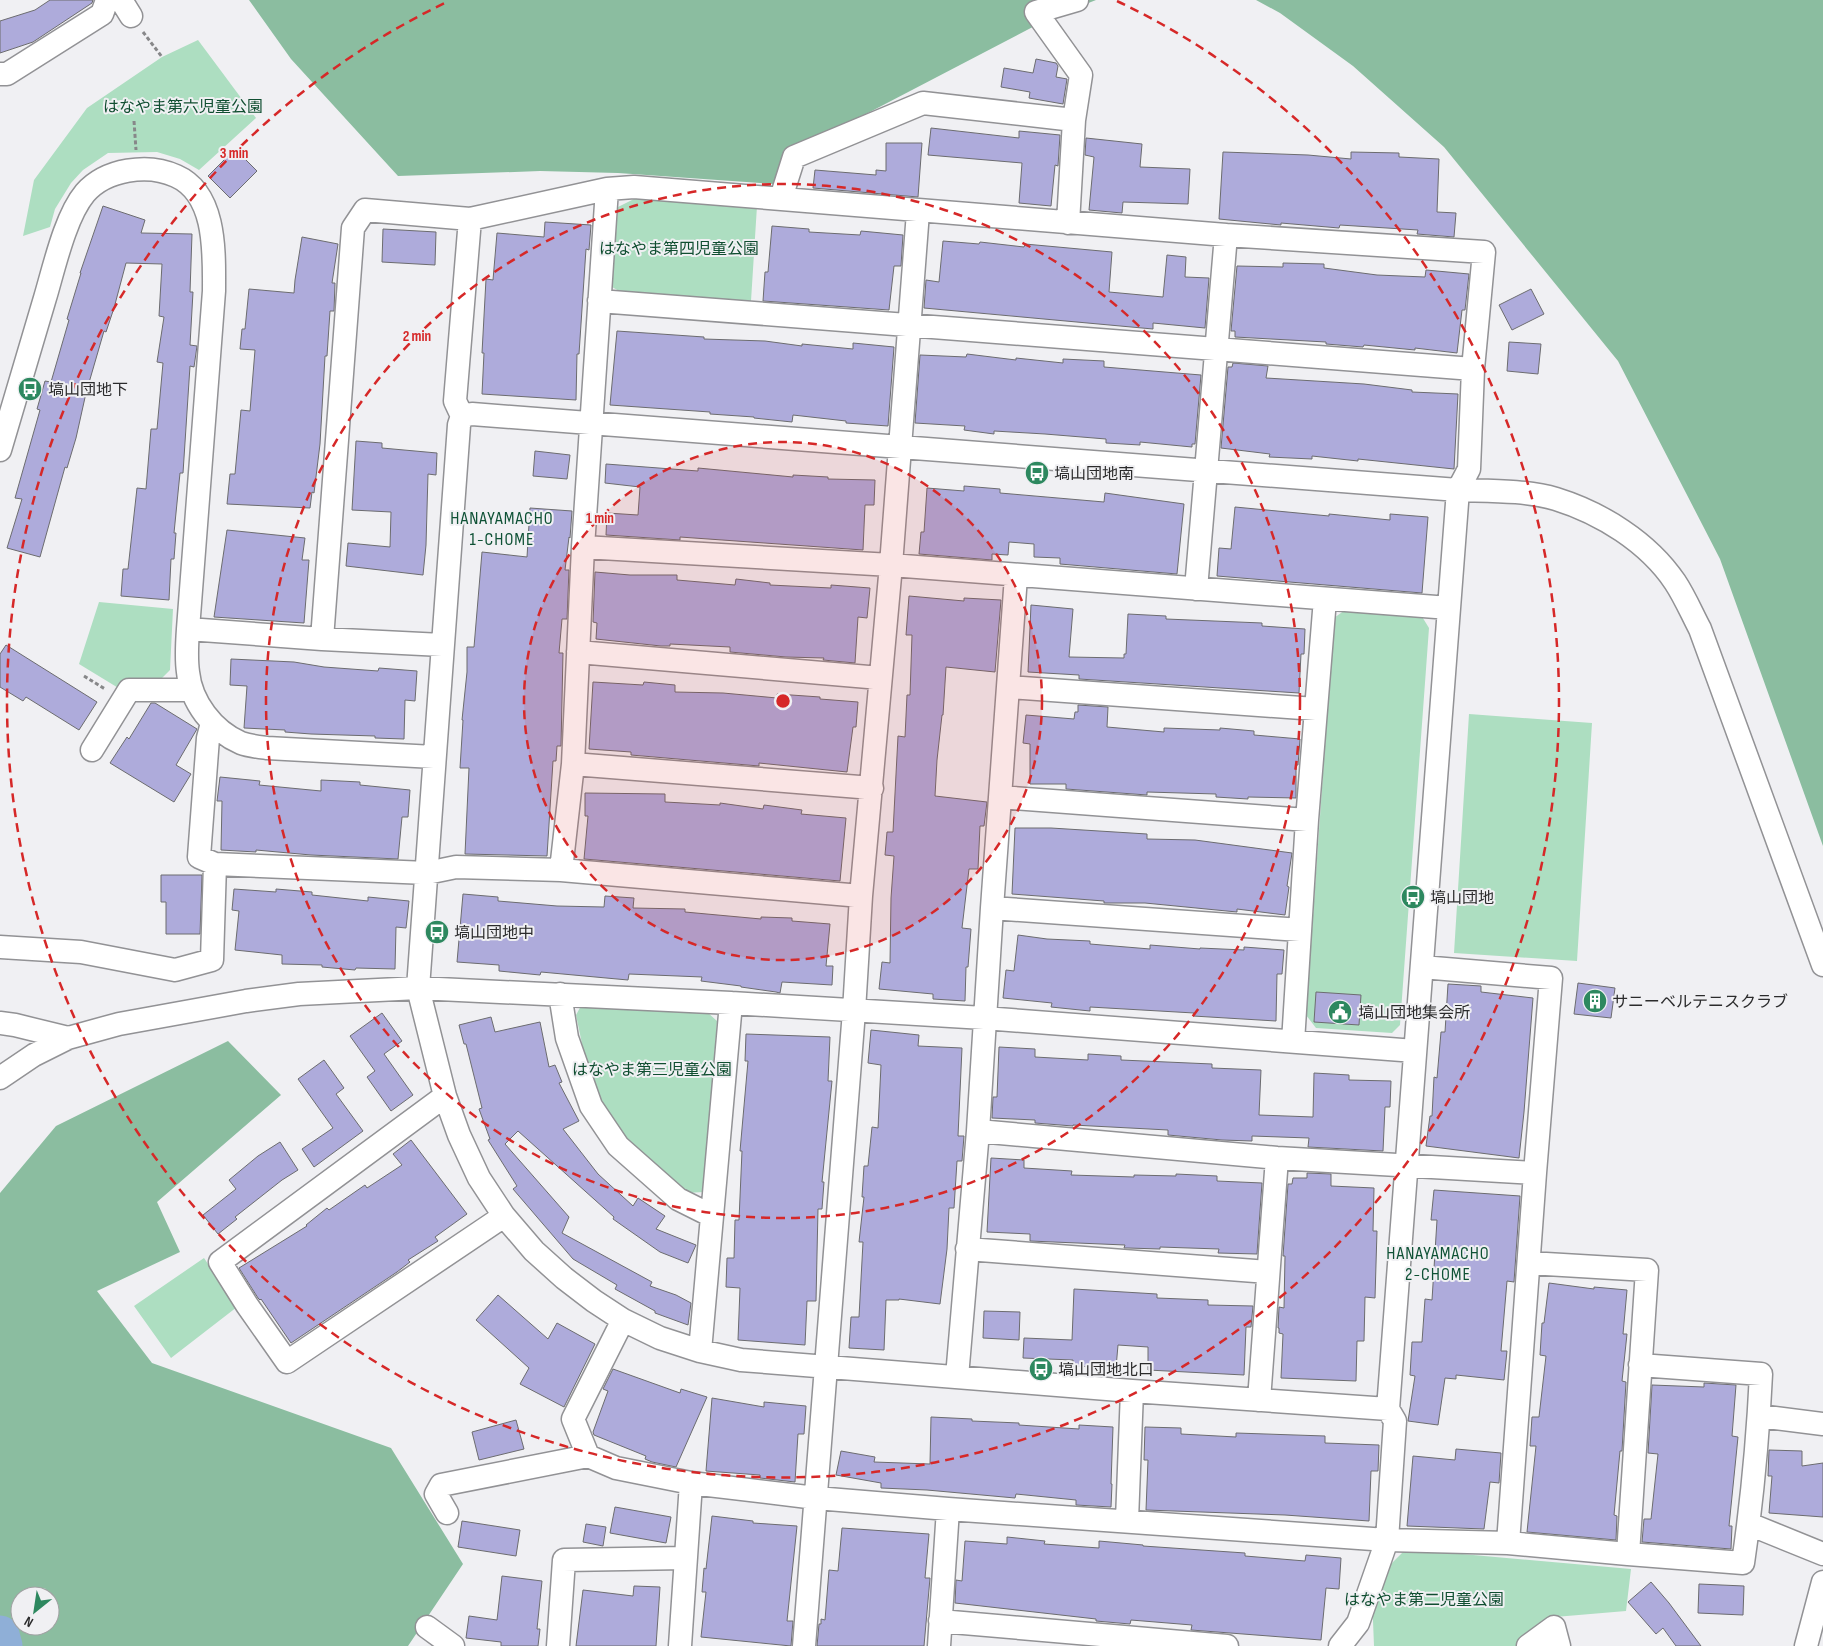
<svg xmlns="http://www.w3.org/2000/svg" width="1823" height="1646" viewBox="0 0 1823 1646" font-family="'Sofia Sans Condensed','Noto Sans JP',sans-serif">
  <rect width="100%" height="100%" fill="#f0f0f3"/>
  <path fill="#addec1" d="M198 40 256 118 199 170 180 159 157 152 108 153 83 170 71 183 55 209 50 227 23 236 34 180 87 108 162 57Z
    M636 198 757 206 751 301 619 291 612 287 618 207Z
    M99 602 173 609 170 670 156 684 120 689 79 664Z
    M1345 610 1421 615 1429 628 1400 1025 1392 1033 1316 1028 1306 1015 1334 618Z
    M1469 714 1592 723 1577 961 1454 953Z
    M582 1004 707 1012 717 1021 704 1192 686 1193 615 1131 589 1077 576 1015Z
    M204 1258 237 1307 171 1358 134 1306Z
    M1406 1549 1631 1569 1626 1611 1555 1617 1516 1646H1374L1372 1596 1384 1571Z"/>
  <path fill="#8bbda0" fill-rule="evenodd" d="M249 0H1096L1048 19 866 114 784 150 773 184 618 173 540 171 398 176 291 59Z
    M1256 0H1823V846L1720 559 1618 361 1444 147 1353 66 1280 13Z
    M228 1041 281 1095 157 1202 180 1252 97 1291 152 1363 391 1448 463 1564 408 1646H0V1193L56 1126ZM20 1596H50V1626H20Z"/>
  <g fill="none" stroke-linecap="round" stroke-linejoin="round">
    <path stroke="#8fafd7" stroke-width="39" d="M0 1635 3 1646"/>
  </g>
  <path fill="#aeabdb" stroke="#6c6c6f" d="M50 0H93L92 3 33 42 0 53V21L35 10Z
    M1036 59 1056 63 1058 66 1056 77 1067 79 1063 104 1029 98 1030 92 1001 87 1004 68 1033 73Z
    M931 128 1019 138V131L1060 135 1058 166 1055 165 1051 206 1019 203 1022 163 928 155Z
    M1086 138 1142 144 1140 167 1190 169 1188 204 1123 202 1122 213 1089 210 1094 157 1085 155Z
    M886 143H922L918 197 813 188 815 170 876 175V170L886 171Z
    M235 149 257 171 230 198 208 176Z
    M1223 152 1308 155 1351 159V152L1399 153V157L1439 159 1437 212 1456 213 1454 237 1417 234 1418 230 1340 225 1339 228 1281 223V225L1219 219Z
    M103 206 145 220 141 233 192 234 190 292H193L190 345 197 346 194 367 190 366 183 473H180L174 533H176L174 559H171L169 600 121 596 123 569H128L137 488 146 489 151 429H157L163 363 157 362 164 317 159 316 162 264 126 263 114 308 106 332 104 331 86 393 76 438 67 468 65 467 40 557 7 548 22 499 15 498 40 410 37 409 45 381 51 382 69 320 67 319 81 273H80Z
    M545 222 591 225 589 250 586 249 579 354H577L576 400 482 394 484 353H482L486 279 493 280 497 233 544 237Z
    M772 226 809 229V232L860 235 861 231 903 235 901 266H894L889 310 763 301 765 272H768Z
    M383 229 436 232 435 265 382 262Z
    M302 237 338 244 332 283H335L334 311H330L327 356H325L320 444 314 493 312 492 310 508 227 504 230 474H235L241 410 250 411 255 350 240 349 242 329H245L249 289 294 293 295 280Z
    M943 241 979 244 980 242 1024 247 1025 244 1112 252 1109 292 1163 297 1167 255 1186 257 1185 277 1209 278 1205 328 1153 323V329L924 308 926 280 939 282Z
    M1283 263 1324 264V268L1377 275 1425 277 1426 270 1469 274 1465 310H1462L1457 353 1415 348V350L1364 345 1363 347 1326 344V342L1235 337V331H1231L1237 266 1283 267Z
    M1531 289 1544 314 1512 330 1499 305Z
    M617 331 704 337V339L765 341 802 346V344L853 349V343L894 347 888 426 846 423V421L793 415 792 422 754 418V417L710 414V412L610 405Z
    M1509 342 1541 344 1538 374 1507 371Z
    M967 354 1016 360V358L1063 363V359L1104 361V367L1201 375 1195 444H1192V447L1140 442V445L1106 443V439L1045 434 994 431V434L964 430 965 426 915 423 920 355 966 357Z
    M1233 363 1268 366 1266 378 1364 384 1412 390V392L1458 394 1454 469 1358 459V461L1312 456V459L1269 457 1270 454 1221 448 1228 367H1232Z
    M356 441 382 443V448L437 453 436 475 428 474 426 545 423 575 346 566 348 543 390 547 391 512 352 510Z
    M535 451 570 455 567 479 533 476Z
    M606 464 698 471V468L793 477V475L828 477V479L875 480 874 505H865L863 550 680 537V540L606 535 607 513 638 515 640 487 605 483Z
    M964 486 1000 489V493L1104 502 1105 493 1184 504 1177 574 1060 564V558L1034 557V544L1009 542 1008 555 992 554V560L919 554 921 532H924L927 488 964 491Z
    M1235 507 1329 516V514L1390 520V514L1428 517 1422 593 1217 576 1219 548 1231 549Z
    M530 508 572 511 570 538 569 537 565 570H569L567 619H562L559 653H563L561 746H557L556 761H553L547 856 465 854 469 768H460L463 720H462L467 672V647H474L482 552 527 557Z
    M227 530 305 538 302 560H309L304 623 214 617Z
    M595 572 630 575H677V580L735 585 736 579 770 583V585L831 588V585L870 588 867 618 858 617 855 663 823 660 824 658 786 657 730 652V647L670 644V646H661L596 639 597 623 593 622Z
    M909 596 964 601V598L1001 600 995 672 946 667 943 715H942L937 760 935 796 987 802 984 826H980L978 869H969L962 928 971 929 968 967H966L965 1001 933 999V994L879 989 882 962 890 963 891 898 894 856 885 855 887 832H893L898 736 905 737 907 695H910L912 635H906Z
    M1031 605 1073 609 1069 657 1124 658V654H1126L1128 614 1166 616V619L1262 623V626L1305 629 1304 654H1301L1299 693 1079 679V675L1028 672Z
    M6 645 97 702 79 730 26 697 23 701 0 687V654Z
    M231 659 294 662 324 667 378 671 379 668 417 671 415 701 405 700 404 739 375 738V736L311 734 285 732V730L244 728 247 686 230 685Z
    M593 682 643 685 644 682 675 685V692L723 693 777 698V694L820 697V699L858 702 856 727H853L847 772 759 763V766L631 755V752L589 749Z
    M151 703H155L197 729 176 765 191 774 174 802 110 763 127 737 129 739Z
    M1078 705 1108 707 1107 727 1164 732V728L1220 730V728L1254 731V735L1300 739 1298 765H1296V798L1248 797V799L1216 797V794L1147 792V795L1066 789V784H1030V744L1023 743 1026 715 1074 719 1075 712H1078Z
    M220 777 260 781 259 785 321 791V780L360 782V785L410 790 408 817H402L398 859 311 855 256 850V852L221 850 222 801H217Z
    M585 793 665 794V802L720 805V803L763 809 764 805 802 810 801 814 846 818 840 881 584 859 588 816H585Z
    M1015 828H1051L1147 834V839L1195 840 1292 853 1287 886 1289 887 1285 915 1237 909V912L1145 903H1104V901L1012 894Z
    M161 875H202L200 934H166V902H161Z
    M234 889 276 892V889L312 892V895L368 901V897L409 901 406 928 396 927 395 969 356 968 355 970 322 967V965L282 964V955L235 950 239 911 232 910Z
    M463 894 498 897V901L557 906 604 907 605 896 634 898 633 908 685 909V912L761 919V917L792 918V921L830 924 826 966H833L832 985 782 982 780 993 776 992 741 987V986L701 981 702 977 629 974 628 980 541 972 540 975 499 971V965L457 962Z
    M1018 935 1047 939 1090 941V944L1150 949V945L1200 949V948L1244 950V947L1284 950 1282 974H1277L1276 1021 1193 1016 1194 1013 1090 1007V1011L1051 1007 1052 1003 1003 998 1006 970 1014 971Z
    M1578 983 1615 988 1611 1018 1574 1014Z
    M1448 984 1481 986V992L1533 998 1524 1112 1519 1158 1426 1146 1430 1116H1432L1434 1077 1437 1078 1441 1032H1445Z
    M1316 992 1361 995 1359 1025 1314 1022Z
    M382 1013 402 1041 384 1054 413 1095 391 1111 367 1077 375 1071 350 1036Z
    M491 1017 495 1032 540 1022 549 1067 555 1065 562 1082 559 1083 579 1121 563 1129 598 1174 633 1206 638 1198 665 1216 656 1229 696 1245 688 1263 660 1252 613 1219 614 1217 518 1131 505 1144 569 1217 562 1233 652 1282 650 1286 676 1295 691 1303 688 1325 655 1313V1311L615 1289 617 1285 573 1259 513 1189 517 1186 488 1140 490 1139 479 1109 482 1108 466 1044H464L459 1025Z
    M871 1030 919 1035 918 1046 962 1048 958 1136H964L962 1161H957L954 1208H949L947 1249 940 1304 899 1299V1300H886L884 1350 849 1348 851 1317H859L863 1242H859L864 1197H862L864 1166H868L872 1127 878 1128 881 1065 868 1063Z
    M746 1034 830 1037 828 1081H832L822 1182H824L822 1209H818L816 1301H807L805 1345 738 1340 740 1288 726 1287 727 1258H734L735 1220H739L742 1151H740L748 1061H745Z
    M999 1047 1035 1049V1057L1088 1060V1054L1121 1056V1060L1212 1064V1068L1261 1070 1259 1115 1313 1117 1314 1073 1349 1075V1080L1391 1081 1390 1107H1385L1383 1151 1308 1147 1309 1138 1252 1136V1141L1222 1140 1168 1135V1130L1073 1125V1126L1035 1123V1120L992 1118 993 1097H997Z
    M324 1060 344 1088 336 1094 363 1131 314 1167 302 1149 333 1128 298 1079Z
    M411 1140 467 1214 435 1237 438 1241 408 1260 410 1262 397 1272 291 1343 261 1299 260 1300 258 1298 239 1268 307 1226 306 1225 327 1208 329 1210 365 1185 367 1188 402 1165 393 1154Z
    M280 1142 298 1170 282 1180 235 1217 237 1219 218 1234 203 1215 236 1189 229 1180 258 1156Z
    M991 1158 1024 1160V1168L1072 1171 1071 1175 1134 1177V1175L1176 1176V1174L1217 1176V1181L1262 1183 1257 1254 1218 1253 1219 1249 1160 1247V1249L1128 1248H1124L1125 1245 1030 1241V1234L987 1232Z
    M1307 1173 1331 1174V1186L1374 1188 1373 1231H1377L1375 1298 1365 1297 1364 1341H1357L1356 1381 1281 1378 1283 1334 1279 1333V1328H1278L1279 1307 1284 1308 1285 1256H1283L1288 1184H1292L1293 1178H1307Z
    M1434 1190 1520 1196 1514 1282 1507 1281 1501 1351H1507L1504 1380 1456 1375V1379L1445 1378 1438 1425 1408 1421 1415 1376 1410 1375 1412 1342H1422L1425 1299 1432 1300 1437 1220H1431Z
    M1549 1283 1594 1289V1287L1627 1290 1623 1334H1627L1622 1381 1626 1382 1622 1451H1620L1614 1515 1617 1516 1616 1540 1527 1532 1536 1446H1530L1532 1417H1539L1546 1356 1540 1355 1542 1323H1544Z
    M1074 1289 1157 1294V1298L1208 1300V1305L1253 1306 1251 1327H1246L1244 1375 1148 1370V1347L1118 1345 1116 1368 1073 1366V1360L1023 1358 1024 1338 1072 1340Z
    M498 1295 548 1339 557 1323 595 1344 564 1407 520 1384 529 1368 476 1320Z
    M984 1311 1020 1312 1019 1340 983 1338Z
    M613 1369 680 1393 681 1389 707 1397 676 1467 652 1462 645 1459 646 1456 594 1435 593 1432 608 1391 603 1389Z
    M1704 1383 1736 1385 1732 1436 1738 1437 1729 1526H1732L1731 1549 1642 1542 1644 1519H1651L1658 1454 1648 1453 1652 1385 1704 1387Z
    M712 1398 764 1407V1402L806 1406 804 1434H798L795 1482 760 1478V1475L706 1471Z
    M931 1417 972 1419V1421L1019 1423V1425L1079 1429V1425L1113 1427 1111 1484H1112L1111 1507 1076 1505V1500L1016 1494 1015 1498 927 1490 881 1488V1483L836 1475 841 1451 875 1457 874 1462 930 1464Z
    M516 1420 524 1449 479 1460 472 1432Z
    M1145 1427 1181 1428V1434L1236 1437V1433L1325 1436V1443L1379 1445 1378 1471H1371L1369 1521 1285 1515 1146 1510 1148 1460H1144Z
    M1456 1449 1501 1453 1499 1483 1490 1482 1484 1529 1407 1526 1413 1456 1455 1460Z
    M1769 1450 1802 1451V1466L1823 1463V1517L1769 1513 1772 1476H1768Z
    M615 1507 671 1517 666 1543 610 1533Z
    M712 1516 753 1521V1523L797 1526 787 1621H793L791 1646 701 1637 706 1592H702L704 1568 706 1569Z
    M462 1521 520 1530 516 1556 458 1547Z
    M586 1524 606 1527 603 1546 583 1542Z
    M842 1528 929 1534 925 1578H930L924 1646H817L819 1624H821V1619L825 1620 829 1570 838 1571Z
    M1007 1537 1045 1541 1044 1544 1099 1548V1541L1143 1545V1546L1245 1553V1556L1305 1561 1306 1555 1341 1558 1339 1589 1326 1588 1321 1640 1191 1630 1192 1625 1131 1620 1130 1624 1096 1621V1619L955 1603 956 1580 962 1581 965 1541 1007 1544Z
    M502 1576 542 1581 537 1629H540L538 1646H501V1642L466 1638 469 1616 497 1620Z
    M1651 1582 1669 1603 1701 1646H1676L1663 1628 1656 1634 1628 1602Z
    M1699 1584 1744 1586 1743 1615 1698 1613Z
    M634 1586 660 1587 656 1646H576L583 1590 633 1596Z"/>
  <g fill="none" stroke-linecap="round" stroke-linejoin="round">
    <g stroke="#929295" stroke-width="25">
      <path id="minor" d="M121 0 131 16
        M0 74H7L102 14 107 0
        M1074 120 1081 75 1036 12 1077 0
        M781 198 794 157 923 103 1074 120 1068 223
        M599 301 1473 369
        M472 414 1458 490 1388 1409 1132 1391 741 1360 700 1351 660 1338 623 1320 594 1301 564 1278 534 1251 504 1216 479 1178 459 1135 445 1096 418 988 459 425 462 416Z
        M462 416 455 401 470 219
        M0 450C15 400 30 349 45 298 54 268 65 217 85 193 106 169 148 163 176 176 217 194 214 254 214 291L188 629C187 643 186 658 188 672 191 702 213 731 241 743 249 746 259 747 267 748L434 757
        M583 547 891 565 1449 608
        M1196 589 1226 235
        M188 629 322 639 442 645
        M322 639 353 228 365 210 470 219 607 189 634 187 1226 235 1484 252 1473 369 1469 469 1458 490C1489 491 1526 490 1556 499 1601 513 1648 542 1675 582 1685 597 1692 614 1700 629L1823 965
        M578 652 880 678
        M1009 687 1316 709
        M212 723 208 738 199 857 215 864 427 873 456 867 561 870 861 896
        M92 750 129 690H192
        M573 764 872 788
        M1000 797 1307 820
        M561 870 573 764 583 547 607 189
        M992 908 1300 930
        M0 947 81 952 175 970 212 960 215 864
        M1422 967 1551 978 1535 1173 1508 1543
        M560 994 567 1038 591 1106 618 1146 678 1199 712 1216
        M0 1023 15 1025 68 1038
        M1293 1042 1307 820 1325 599
        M0 1078 34 1055 68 1038 119 1024 246 1001 299 994 418 988 731 1003 984 1018 1415 1051
        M445 1096 220 1262 247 1305 287 1362 504 1216
        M978 1131 1277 1158 1535 1173
        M967 1249 1268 1272
        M623 1320 573 1419 588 1456 616 1468 691 1483 816 1498 948 1509 1387 1540 1508 1543 1628 1554 1647 1270 1529 1263
        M700 1351 731 1003
        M957 1377 978 1131 992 908 1016 576
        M1259 1400 1277 1158
        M1759 1416 1823 1424
        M447 1513 436 1494 441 1485 588 1456
        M1127 1520 1132 1391
        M1749 1524 1823 1554
        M1628 1554 1743 1563C1752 1501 1758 1437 1761 1374L1640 1365
        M940 1621 1227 1646
        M427 1627 453 1646
        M558 1646 564 1560 686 1558
        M680 1646 691 1483
        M804 1646 854 1011 861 896 891 565 918 212
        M939 1646 948 1509
        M1340 1646 1358 1623 1387 1540 1395 1421 1388 1409
        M1528 1646 1554 1627 1559 1646
        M1806 1646 1823 1582"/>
    </g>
    <path stroke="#878789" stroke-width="3" stroke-dasharray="4 2.5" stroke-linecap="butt" d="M143 32 162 57
      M134 121 136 150
      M84 676 105 689"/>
    <use href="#minor" stroke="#fff" stroke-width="22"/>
  </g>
  <circle cx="783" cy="701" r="259" fill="#d62828" fill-opacity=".12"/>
  <g fill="none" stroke="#d62828" stroke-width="2.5" stroke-dasharray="9 6">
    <circle cx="783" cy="701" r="259"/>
    <circle cx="783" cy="701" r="517"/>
    <path d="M1117 1A776 776 0 1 1 449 1"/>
  </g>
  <defs>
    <g id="bus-disc" transform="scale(1.25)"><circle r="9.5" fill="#2d885f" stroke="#f0f0f3"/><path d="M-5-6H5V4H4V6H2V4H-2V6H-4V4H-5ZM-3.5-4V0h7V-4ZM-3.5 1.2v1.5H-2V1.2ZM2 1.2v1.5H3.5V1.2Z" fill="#fff"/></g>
    <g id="building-disc" transform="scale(1.25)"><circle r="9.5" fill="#2d885f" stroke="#f0f0f3"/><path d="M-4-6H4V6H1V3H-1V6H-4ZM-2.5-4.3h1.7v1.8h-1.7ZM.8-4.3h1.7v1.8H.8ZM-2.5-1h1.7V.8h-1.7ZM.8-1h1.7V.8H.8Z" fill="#fff"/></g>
    <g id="civic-disc" transform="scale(1.25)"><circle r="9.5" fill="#2d885f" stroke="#f0f0f3"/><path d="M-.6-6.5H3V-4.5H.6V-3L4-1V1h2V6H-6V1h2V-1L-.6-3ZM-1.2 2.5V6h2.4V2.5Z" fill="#fff"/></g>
  </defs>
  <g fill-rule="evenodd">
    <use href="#bus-disc" x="30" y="389"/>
    <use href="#bus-disc" x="1037" y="473"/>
    <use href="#bus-disc" x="1413" y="897"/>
    <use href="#bus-disc" x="437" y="932"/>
    <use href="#building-disc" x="1595" y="1001"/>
    <use href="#civic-disc" x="1340" y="1012"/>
    <use href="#bus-disc" x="1041" y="1369"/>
  </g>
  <g text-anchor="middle" stroke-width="4" stroke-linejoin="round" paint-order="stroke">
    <g font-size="16" fill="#104e31" stroke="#f0f0f3">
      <text x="183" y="112">はなやま第六児童公園</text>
      <text x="679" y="254">はなやま第四児童公園</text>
      <text x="652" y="1075">はなやま第三児童公園</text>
      <text x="1424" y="1605">はなやま第二児童公園</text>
    </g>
    <g font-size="16" fill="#2b2b2c" stroke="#f0f0f3" text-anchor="start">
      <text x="48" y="395">塙山団地下</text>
      <text x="1054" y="479">塙山団地南</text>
      <text x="1430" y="903">塙山団地</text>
      <text x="454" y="938">塙山団地中</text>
      <text x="1612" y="1007">サニーベルテニスクラブ</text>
      <text x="1358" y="1018">塙山団地集会所</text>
      <text x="1058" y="1375">塙山団地北口</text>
    </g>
    <g font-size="18" letter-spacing="1" fill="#0e5135" stroke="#f0f0f3">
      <text x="502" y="524">HANAYAMACHO<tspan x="502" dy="21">1-CHOME</tspan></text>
      <text x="1438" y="1259">HANAYAMACHO<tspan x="1438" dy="21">2-CHOME</tspan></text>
    </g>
  </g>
  <circle cx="783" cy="701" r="8" fill="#d62828" stroke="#f0f0f3" stroke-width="2.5"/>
  <g font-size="15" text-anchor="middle" font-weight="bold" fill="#d62828" stroke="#f0f0f3" stroke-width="4" stroke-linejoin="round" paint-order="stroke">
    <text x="234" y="158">3 min</text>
    <text x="417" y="341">2 min</text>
    <text x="600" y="523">1 min</text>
  </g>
  <g transform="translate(35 1611) rotate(210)"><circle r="24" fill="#f0f0f3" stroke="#a1a1a3"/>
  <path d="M0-4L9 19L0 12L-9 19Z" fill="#2d885f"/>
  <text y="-8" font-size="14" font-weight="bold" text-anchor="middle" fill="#2b2b2c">N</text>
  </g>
</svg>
